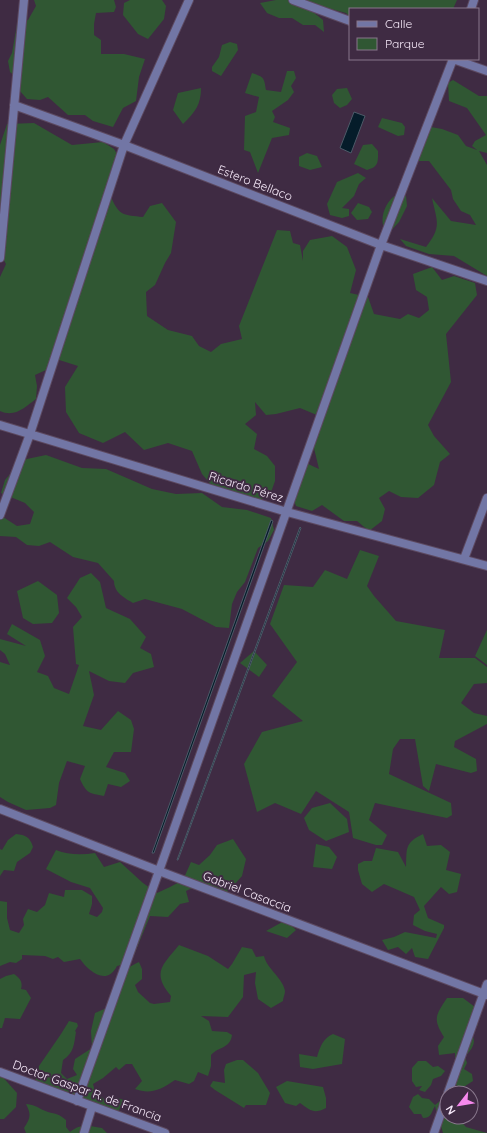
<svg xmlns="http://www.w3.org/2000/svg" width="487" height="1133" viewBox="0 0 487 1133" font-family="Quicksand,sans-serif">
  <rect width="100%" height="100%" fill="#3f2b43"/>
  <path fill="#305733" d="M34 0H114L116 7 114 12 96 13 94 24V35L101 40V54H124L145 59 139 77 136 101 123 108 113 127 93 121 85 115H68L48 97 40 100 27 99 19 90 16 77 10 72 8 61 12 53 17 24 28 20 36 6Z
    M130 0H162L166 6 164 19 148 39 138 34 123 15 124 3Z
    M276 0H457L453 9H350V17L346 13 298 0 323 20 324 32 315 25H303L292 18H279L267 13 260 3Z
    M230 42 237 44 238 50 221 76 212 71V67L219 57 222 45Z
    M287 71H294L296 78 291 86 294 92 288 100 272 111 275 117 273 122 290 128 289 135 272 138 258 173 250 152 244 150 245 116 256 112 259 97 245 93 252 73C264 77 264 77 266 90L281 92Z
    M453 80 479 96H487V153L479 151 487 165V276L454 256 429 254 406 246 400 239 426 247C442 226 437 222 432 198L451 221 476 225 470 215 461 211 453 199 451 190 429 161H417L431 127 442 129 458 135 466 146 477 150 472 146 475 141 486 135 467 108 449 101 448 83Z
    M201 88C201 105 195 112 183 124L173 110 178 93Z
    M347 88 352 99 347 105 340 108 334 103 332 95 337 89Z
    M382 118 402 123 405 127 404 135 398 136 378 127Z
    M34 123 72 145 103 142 114 149 122 163 111 197C119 216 124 215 143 217L150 206 162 203 176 222 171 253 165 263 155 285 146 292 147 316 168 330 192 336 199 346 211 352 221 344 242 339 239 326 277 230 290 231 293 243 300 245 303 261V251L310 240 332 236 347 247 356 270 350 293 368 297 374 314 400 319 408 314 419 318 429 310 427 297 416 290 413 274 432 267 442 280 454 276 475 283 477 295 446 334 451 382 428 425 434 436 450 454 440 462 434 485 418 498 401 497 389 491 379 498 385 509 382 521 369 531 357 521H344L322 505 312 511 296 506 292 494 306 463 319 469 312 440 324 418 300 408 276 414 266 415 255 402 256 415 245 424 257 434 254 449 267 456 275 466V481L270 495 251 504 219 494 202 474 192 451 168 443 144 450 125 432 103 443 79 433 66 412 65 387 78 366 53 358 46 370 35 375 37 386 36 399C25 407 15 418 0 411V277L6 264 0 253V145L7 124Z
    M372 144 378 151C378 162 379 167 367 170L354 164 363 145Z
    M307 153 317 156 322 167 310 170 299 166V157Z
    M358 173 366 178 359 184 354 196 342 208 349 209V216L342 218 330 215 327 204 337 182Z
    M396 195 406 196 407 206 399 222 388 234C377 224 384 202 396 195Z
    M358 203 369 207 372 212 368 219 357 220 351 213Z
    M46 455 82 468 106 469 152 489 176 494 202 493 222 507 247 510 271 518 274 530 268 541 258 548 245 582 237 592 232 604 229 628 216 627 182 609 145 599 133 603C125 598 114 593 114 581L98 563 73 557 50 542 39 546 27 545 16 537 0 536V515L17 526 30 524 34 512 25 503 1 493 5 480 22 460Z
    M360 550 379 556 367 586 374 596 396 621 445 630 439 658H475L487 667V683L474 684 461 703 474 713 487 716V724L455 741 454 747 476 759 477 771 471 773 436 764 429 791 423 786 415 739H400L393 749 389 774 451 803 452 815 447 818 375 803 369 820 387 835 382 845H376L353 838 349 812 316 791 301 814 275 803 257 812 244 764 262 732 303 721 272 696 297 662 270 624 284 585 313 587 325 570 347 579Z
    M91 573 100 582 106 608 130 619 146 637 140 648 151 654 154 667 133 673 125 683 109 681 89 671 94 695 83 726 101 730 118 711 131 720 134 729 131 752H114L106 767 125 773 130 781 121 787 108 784 104 796C89 793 87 794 80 779L85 766 67 761 59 783 56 805 50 808 26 810 8 802 0 797V662L10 665 5 654 0 650V639L26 646 7 634 12 624 40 640 45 656 37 672 48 676 54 688 69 694 79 665 76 664 73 627 82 617 76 607 67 598 80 578Z
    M38 581 57 595 59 613 52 623 33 624 23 618 17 591Z
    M487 630V665L475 656Z
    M254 651 267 665 259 677 240 663Z
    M330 803 347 819 349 832 326 841 309 830 304 818 312 808Z
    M16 834C26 835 30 837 33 847L30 853 17 862 14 871 4 870 0 876V849L2 850 8 840Z
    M423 834 427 846 441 845 450 852 446 870 461 874 457 892 449 894 441 887 424 906 428 918 444 925V928L428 959 415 957 412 948 406 954 398 947 388 950 382 940 394 937 405 932 436 938 437 934 425 931 413 925 414 915 420 910 414 897 384 884 372 892 362 884 358 870V864L364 861H372L376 848 398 852 406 867C407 849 404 843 423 834Z
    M233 839 246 859 242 876 226 894 194 887 186 891 189 902 180 904 168 917 150 916 134 955 125 964 117 966C107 986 89 972 80 959L64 962 58 957 53 959 45 956 22 955V959L16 963 10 962 0 966V901L7 902V918L10 930 19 933 24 925 23 919 28 909 37 912 45 905 49 893 64 897 65 890H82L92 896V904L89 914 97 917 102 912 103 908 90 888 71 882 46 869 56 850C68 855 82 855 95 853L104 867 120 862 143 883 157 893 170 887 183 880 191 862 199 865 210 855 217 845Z
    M316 844 329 847 337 857 332 869 313 867Z
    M286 920 296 930 287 938 266 931Z
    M179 945 208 956 228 969 232 964 242 947 252 949 256 957 264 956C267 969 283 978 285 991 285 994 283 998 283 1001L271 1008 258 999 255 983 256 972 244 975 243 997 228 1017 201 1016 209 1021 212 1031 227 1032 232 1035C230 1049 219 1046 211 1055V1066L208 1076 198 1072 194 1081 189 1084 175 1080C162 1089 151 1095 135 1089L142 1081 132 1064H126L119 1070 116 1067 103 1078 93 1084 95 1091 104 1099 115 1097 124 1100 118 1112 34 1087 39 1066 61 1034 69 1021 77 1023 78 1026 75 1031 76 1032C74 1044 74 1053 63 1060L61 1073 67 1079 77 1075 73 1069 75 1059 92 1048 91 1031 95 1013 109 1007 120 996C120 978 121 970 139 962L142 969V979L135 985 138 992 150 1003 154 1004 170 1002 171 996C151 972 163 965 179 945Z
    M14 974C20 978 23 982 21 989L26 990 31 998 20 1019 5 1018 2 1028H0V979L6 976Z
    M447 998H463L475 1007 478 1025 471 1031C477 1044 473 1047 465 1057L467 1063 464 1069 472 1074 473 1081 462 1088 456 1085 455 1053 439 1055 438 1046 444 1037C433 1019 435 1016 447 998Z
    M333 1034 345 1039 342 1064 313 1069 300 1067 299 1054 317 1057C320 1047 323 1038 333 1034Z
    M237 1060H243L258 1073 270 1093 266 1105H246L244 1108 215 1090 210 1086 213 1081 225 1083 224 1070 226 1064Z
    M418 1061H426L433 1067 438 1066 445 1071 441 1076 433 1079 431 1085 425 1092 419 1090 422 1086 416 1087 412 1081V1068Z
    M0 1074 17 1093 16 1107 4 1119H0Z
    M287 1081 323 1087 326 1098V1108C314 1114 311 1111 300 1103L296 1106 285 1103 276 1087Z
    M418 1094 422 1098 429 1099 435 1105 440 1101 447 1106V1117H457L466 1127 487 1133H443L435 1106C431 1112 432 1118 423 1118L421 1114H414L409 1107 413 1097Z
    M26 1104C37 1105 39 1109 48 1112 56 1114 59 1114 66 1120V1127L70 1132C82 1123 88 1126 102 1128L107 1133H26L24 1128C31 1118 31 1114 26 1104Z"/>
  <path fill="#051c2a" stroke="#4d5a68" d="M354 112 365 116 351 153 340 148Z
    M271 520 273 521 154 853H152Z
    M300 527 301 528 178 860H177Z"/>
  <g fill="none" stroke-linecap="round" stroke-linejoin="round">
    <g stroke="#5c4960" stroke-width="10">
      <path id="street" d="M293 0 350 21
        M471 9 474 0
        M453 59 487 71
        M14 105 124 145 381 245 487 281
        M0 258 24 0
        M0 425 287 512 487 566
        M0 515 30 434 124 145 189 0
        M464 559 487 498
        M0 809 159 871 487 995
        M0 1072 165 1133
        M448 1093 487 984
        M77 1101 159 871 381 245 453 59
        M84 1133 92 1107
        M434 1133 447 1096"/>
    </g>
    <use href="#street" stroke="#7276a5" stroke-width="8"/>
  </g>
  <g text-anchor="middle" stroke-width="4" stroke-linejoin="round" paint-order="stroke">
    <g font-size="12" fill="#f6e9f9" stroke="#3f2b43">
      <text transform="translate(255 183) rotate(21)" y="4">Estero Bellaco</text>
      <text transform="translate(246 487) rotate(17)" y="4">Ricardo Pérez</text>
      <text transform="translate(247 892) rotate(21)" y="4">Gabriel Casaccia</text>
      <text transform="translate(87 1091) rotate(20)" y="4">Doctor Gaspar R. de Francia</text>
    </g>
  </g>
  <rect x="349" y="8" width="130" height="52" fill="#3f2b43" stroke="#88778c"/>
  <rect x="357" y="21" width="20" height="6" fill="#7276a5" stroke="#88778c"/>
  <text x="385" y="28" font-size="12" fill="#f6e9f9">Calle</text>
  <rect x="357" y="38" width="20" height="12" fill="#305733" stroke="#88778c"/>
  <text x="385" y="48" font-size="12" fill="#f6e9f9">Parque</text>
  <g transform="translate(459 1105) rotate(239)"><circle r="19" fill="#3f2b43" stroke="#88778c"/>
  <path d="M0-3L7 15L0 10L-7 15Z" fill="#f689ed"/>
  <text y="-6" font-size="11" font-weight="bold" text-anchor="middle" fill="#f6e9f9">N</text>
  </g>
</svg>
